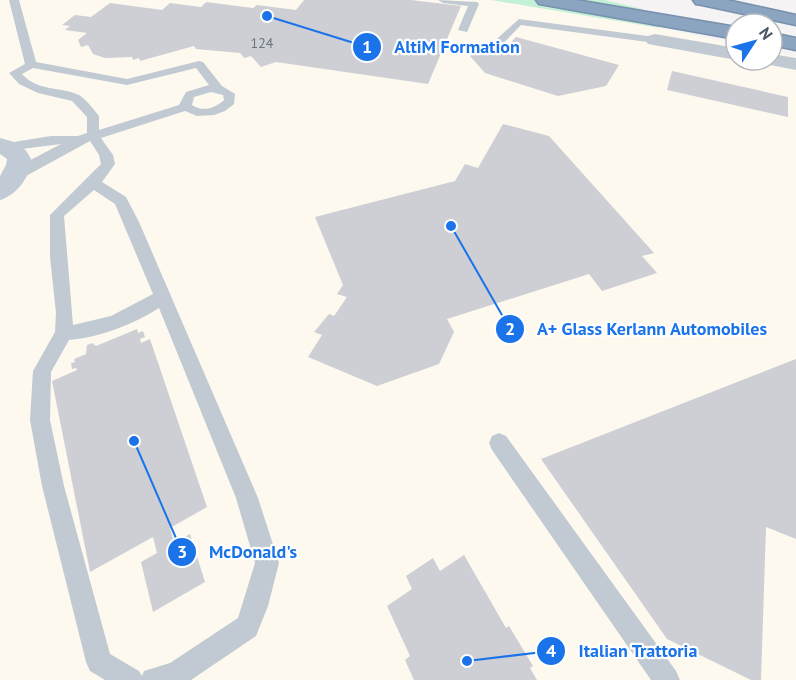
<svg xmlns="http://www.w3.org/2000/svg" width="796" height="680" viewBox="0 0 796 680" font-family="'PT Sans',sans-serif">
  <rect width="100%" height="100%" fill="#f5f3f3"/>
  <path fill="#fdf9ef" d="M0 0H491L660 28 736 44V60H772V52L796 57V680H0Z"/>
  <path fill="#c3f1d5" d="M491 0H605L642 9 660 28Z"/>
  <path fill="#cdcfd5" d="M304 0H411L461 6 428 84 276 62 261 67 251 56 244 58 240 53 196 49 194 46 140 61 139 58 133 60 132 57 105 58 93 54 88 45 81 47 78 40 87 33 65 30 70 26 62 25 75 15 91 17 110 3 162 10 170 3 201 7 206 2 253 8 257 5 296 10Z
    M516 37 619 65 606 86 558 96 485 73 470 56 480 46 502 52Z
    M672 71 788 97V117L667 90Z
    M503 124 549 136 654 253 642 256 657 273 602 291 589 274 447 319 454 332 439 364 377 386 308 357 322 335 314 332 329 314 334 316 347 297 337 294 343 285 315 217 455 181 465 164 478 168Z
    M137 329 138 333 143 331 145 337 140 339 141 343 150 339 207 507 170 528 174 543 190 534 205 582 153 612 141 562 157 553 153 537 90 572 52 381 77 370 76 368 72 369 71 363 75 362 74 359 86 354 87 345 92 343 96 346Z
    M796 359V539L766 527 761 680H751L667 639 541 459Z
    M464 555 506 628 509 626 533 666 530 668 537 680H414L405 660 410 656 387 606 412 589 406 576 433 558 440 571Z"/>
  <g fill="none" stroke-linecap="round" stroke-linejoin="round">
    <g stroke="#7690ad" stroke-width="3">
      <path id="highway" d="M536 0H576L736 27V39L545 5 539 4Z
        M693 0H727L796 15V25L702 5 696 4Z
        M772 33 796 38V50L772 45Z"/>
    </g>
    <path fill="#c1cad2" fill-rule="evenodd" d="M9 0H19L36 62 127 79 199 61 203 62 222 86 235 94 234 104 225 111 214 115 197 116 185 111 101 138 113 155 115 164 102 182 126 197 139 222 258 498 279 563 268 606 256 636 191 680H105L90 671 86 662 42 486 30 420 33 371 55 332 56 313 50 257V215L101 164 99 155 90 141 15 182 8 177 23 164 61 144 6 151 0 148 1 144 51 136H78L87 133V117L72 101 38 93 19 84 9 73 25 64ZM33 68 127 85 196 68 209 85 186 92 179 105 99 130V116C94 110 86 99 79 95 60 86 38 92 22 74ZM211 92 223 95 224 100C214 109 203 112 192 105L194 97ZM94 190 115 204 153 294 111 316 73 325 64 216ZM159 308 236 498 255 563 238 618 170 663 144 671 142 676 139 671 110 654 64 486 50 420 51 372 69 340C101 337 132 325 159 308Z
      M438 0 477 2 479 4 467 32 458 30 468 6 443 3Z
      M519 19 655 37 660 40 655 43 521 25 498 49H490V45Z
      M499 433 506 436 676 671 680 680H651L492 450 489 443 492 436Z"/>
    <path fill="#c1cad2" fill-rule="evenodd" d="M655 34 736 48V60L648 44 645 40 648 36Z
      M772 54 796 58V70L765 64 762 60H772Z"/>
    <path fill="#c1cbd6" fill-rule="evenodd" d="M0 138C15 142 24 144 31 159 31 176 17 195 0 200V176L6 165 7 159 0 154Z"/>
    <use href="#highway" fill="#8ba5c1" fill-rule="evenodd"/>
  </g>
  <g text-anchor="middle" stroke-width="4.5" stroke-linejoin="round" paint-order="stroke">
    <g font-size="14" fill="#6b747e">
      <text x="262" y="48">124</text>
    </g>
  </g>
  <path fill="none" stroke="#1a73e8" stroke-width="2" d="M267 16L367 47M451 226L510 329M134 441L182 552M467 661L551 651"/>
  <g fill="#1a73e8" stroke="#fff" stroke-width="2">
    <circle cx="267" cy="16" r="6"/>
    <circle cx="451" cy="226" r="6"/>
    <circle cx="134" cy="441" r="6"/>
    <circle cx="467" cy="661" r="6"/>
    <circle cx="367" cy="47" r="15"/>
    <circle cx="510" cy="329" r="15"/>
    <circle cx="182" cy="552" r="15"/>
    <circle cx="551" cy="651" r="15"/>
  </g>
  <g font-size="18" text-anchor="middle" font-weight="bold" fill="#fff">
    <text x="367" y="53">1</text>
    <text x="510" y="335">2</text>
    <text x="182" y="558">3</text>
    <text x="551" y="657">4</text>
  </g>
  <g font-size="18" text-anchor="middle" font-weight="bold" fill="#1a73e8" stroke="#fff" stroke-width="4.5" stroke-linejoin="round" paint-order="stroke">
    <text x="457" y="53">AltiM Formation</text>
    <text x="652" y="335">A+ Glass Kerlann Automobiles</text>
    <text x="253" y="558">McDonald's</text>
    <text x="638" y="657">Italian Trattoria</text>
  </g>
  <g transform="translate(754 42) rotate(54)"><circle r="28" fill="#ffffff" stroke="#b7bbc0" stroke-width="1.5"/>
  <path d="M0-4.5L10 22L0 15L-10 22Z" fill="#1a73e8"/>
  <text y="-9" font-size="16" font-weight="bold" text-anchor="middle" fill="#4a5661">N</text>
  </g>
</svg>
